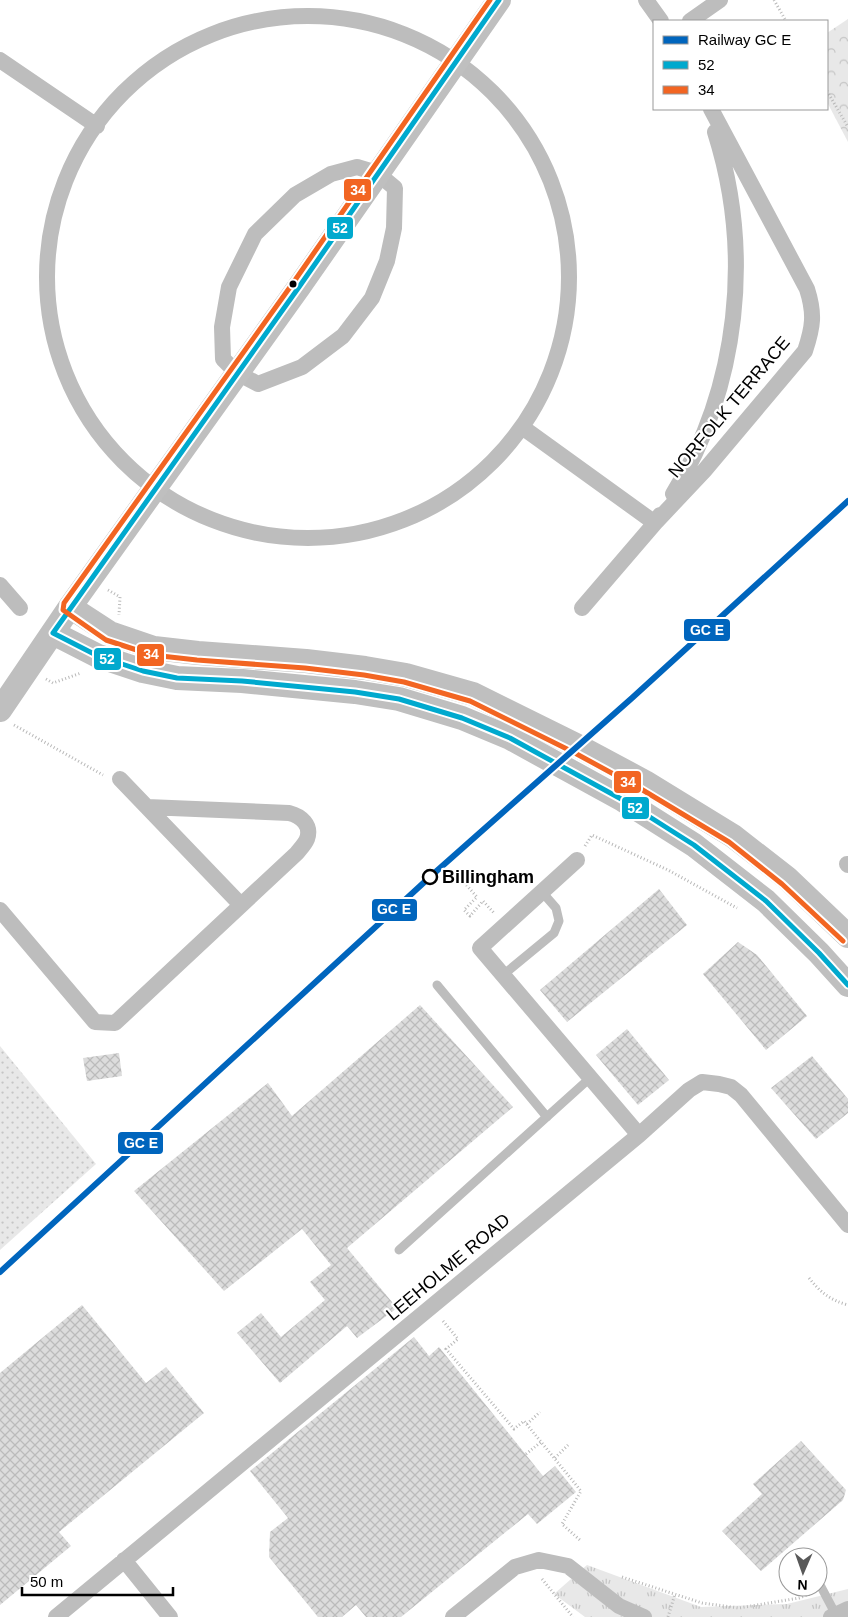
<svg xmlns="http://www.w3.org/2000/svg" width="848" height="1617" viewBox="0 0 848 1617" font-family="Arial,sans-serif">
  <defs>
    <pattern id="grass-tufts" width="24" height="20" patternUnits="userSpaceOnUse" patternTransform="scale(1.25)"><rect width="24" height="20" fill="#e8e8e8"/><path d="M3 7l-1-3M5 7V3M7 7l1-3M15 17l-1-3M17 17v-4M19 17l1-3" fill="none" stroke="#c5c5c5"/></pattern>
    <pattern id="park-crowns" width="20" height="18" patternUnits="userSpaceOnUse" patternTransform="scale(1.25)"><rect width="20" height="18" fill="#e8e8e8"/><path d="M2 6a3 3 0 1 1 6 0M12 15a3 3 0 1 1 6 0" fill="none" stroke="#c5c5c5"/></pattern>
    <pattern id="garden-dots" width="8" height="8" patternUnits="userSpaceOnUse" patternTransform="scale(1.25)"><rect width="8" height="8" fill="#e8e8e8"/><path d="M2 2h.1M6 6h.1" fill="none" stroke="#c5c5c5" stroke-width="1.8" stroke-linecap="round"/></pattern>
    <pattern id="building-cross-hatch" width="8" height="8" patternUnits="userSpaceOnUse" patternTransform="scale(1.25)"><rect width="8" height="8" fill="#dcdcdc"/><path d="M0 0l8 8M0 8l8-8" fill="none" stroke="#bbb"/></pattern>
  </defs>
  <rect width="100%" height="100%" fill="#fff"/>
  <path fill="url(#grass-tufts)" d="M587 1565 701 1607 787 1604 848 1589V1617H585L554 1594Z"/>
  <path fill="url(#park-crowns)" d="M848 19V142L827 102V33Z"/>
  <path fill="url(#garden-dots)" d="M0 1046 96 1164 0 1250Z"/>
  <path fill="url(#building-cross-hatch)" d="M659 889 687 925 567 1022 540 990Z
    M738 942 757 955 807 1016 766 1050 703 974Z
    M420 1005 513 1107 347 1248 397 1308 357 1338 347 1326 280 1383 237 1333 261 1313 281 1337 325 1300 310 1282 331 1265 302 1229 224 1291 134 1191 268 1083 292 1116Z
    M627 1029 669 1080 638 1105 596 1055Z
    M119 1053 122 1076 87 1081 83 1058Z
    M812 1056 848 1099V1113L816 1139 771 1088Z
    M82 1305 146 1383 166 1367 204 1413 59 1532 71 1546 0 1605V1373Z
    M414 1337 429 1356 439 1347 543 1476 555 1466 576 1492 537 1524 528 1514 401 1617H366L356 1605 342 1617H318L269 1557 270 1532 288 1518 250 1471Z
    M801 1441 846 1490 843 1500 761 1571 722 1531 762 1494 753 1484Z"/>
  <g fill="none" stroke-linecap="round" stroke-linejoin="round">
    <path stroke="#b8b8b8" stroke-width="3" stroke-dasharray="1 2.5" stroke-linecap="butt" d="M774 0 786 21
      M827 91 848 127
      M108 590 120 597 119 615
      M46 679 53 683 81 673
      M14 725 103 775
      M585 846 592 835 668 870 737 908
      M445 880 454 871 477 897 464 910 470 916 483 901 494 913
      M809 1278C820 1292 830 1300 848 1305
      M443 1321 458 1339 446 1349 514 1429 524 1421 581 1491 562 1524 581 1541
      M527 1424 540 1412
      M526 1454 541 1442
      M555 1458 568 1445
      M622 1577 702 1603 739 1608 799 1598 810 1594
      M542 1579 573 1617
      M668 1617 675 1594"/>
    <path stroke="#bdbdbd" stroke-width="9" d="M503 975 554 933 559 921 556 908 542 892
      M437 985 547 1117
      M399 1250 590 1078
      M818 1581 836 1615"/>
    <path stroke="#bdbdbd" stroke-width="16" d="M646 0 661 21
      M47 277a261 261 0 1 1 522 0a261 261 0 1 1-522 0Z
      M690 21 720 0
      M0 60 97 126
      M357 167 377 173 395 188 394 228 387 261 372 298 343 336 302 367 258 384 237 373 223 359 222 327 229 287 255 234 295 195 331 174Z
      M522 427 655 523 704 471 805 351C813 327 815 314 807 289L711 109
      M673 494C739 387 753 252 715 132
      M0 585 20 608
      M582 608 655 523 660 515
      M120 779 241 905
      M577 860 480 948 639 1135
      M847 864 848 865
      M0 910 95 1022 115 1023 297 853C300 849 305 844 307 839 312 825 301 816 289 813L147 807
      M124 1560 170 1617
      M56 1617 639 1135 689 1090 702 1082 719 1084 731 1087 741 1095 848 1225
      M453 1617 515 1567 539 1560 568 1566 619 1606 644 1617
      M831 1617 848 1609"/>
    <path stroke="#bfbfbf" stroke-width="24" d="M70 607 110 633 154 648 198 653 306 661 365 668 406 675 473 694 576 745 645 782 733 836 787 878 848 936
      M53 633 98 656 143 671 177 678 242 681 355 692 399 699 462 718 510 738 623 800 694 845 766 901 819 953 848 985
      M0 710 70 607 299 287 499 0"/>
    <g stroke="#fff" stroke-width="9">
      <path id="bus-1" d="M499 0 299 287 53 633 98 656 143 671 177 678 242 681 355 692 399 699 462 718 510 738 623 800 694 845 766 901 819 953 848 985"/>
    </g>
    <g stroke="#fff" stroke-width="9">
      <path id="bus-2" d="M490 0 293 283 64 603 63 610 106 640 152 655 197 660 305 668 364 675 404 682 470 701 573 752 641 789 729 842 782 884 843 941"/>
    </g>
    <use href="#bus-1" stroke="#00a9ce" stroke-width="5"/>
    <use href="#bus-2" stroke="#f26522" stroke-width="5"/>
    <g stroke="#fff" stroke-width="10">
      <path id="rail-1" d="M0 1272 431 876 632 698 848 501"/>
    </g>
    <use href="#rail-1" stroke="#0065bd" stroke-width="6"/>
  </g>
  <circle fill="#000" stroke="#fff" stroke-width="2" cx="293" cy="284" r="4.5"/>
  <circle fill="#fff" stroke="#000" stroke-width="2.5" cx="430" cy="877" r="7"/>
  <g text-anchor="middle" stroke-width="4.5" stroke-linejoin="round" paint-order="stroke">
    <g font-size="18" fill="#000" stroke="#fff">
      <text transform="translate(729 407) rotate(-50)" y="6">NORFOLK TERRACE</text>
      <text transform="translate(448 1267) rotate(-40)" y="6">LEEHOLME ROAD</text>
    </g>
    <g font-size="18" font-weight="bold" fill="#000" stroke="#fff" text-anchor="start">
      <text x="442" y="883">Billingham</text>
    </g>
  </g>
  <g stroke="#fff" stroke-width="2">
    <rect x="343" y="178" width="29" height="24" rx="5" fill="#f26522"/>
    <rect x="326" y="216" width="28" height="24" rx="5" fill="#00a9ce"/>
    <rect x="683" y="618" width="48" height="24" rx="5" fill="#0065bd"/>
    <rect x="136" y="643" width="29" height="24" rx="5" fill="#f26522"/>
    <rect x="93" y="647" width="29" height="24" rx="5" fill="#00a9ce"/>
    <rect x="613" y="770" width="29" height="24" rx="5" fill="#f26522"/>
    <rect x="621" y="796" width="29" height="24" rx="5" fill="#00a9ce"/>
    <rect x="371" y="898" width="47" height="24" rx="5" fill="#0065bd"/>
    <rect x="117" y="1131" width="47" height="24" rx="5" fill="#0065bd"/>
  </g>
  <g font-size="14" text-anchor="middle" font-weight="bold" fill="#fff">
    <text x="358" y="195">34</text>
    <text x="340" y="233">52</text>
    <text x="707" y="635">GC E</text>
    <text x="151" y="659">34</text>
    <text x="107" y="664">52</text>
    <text x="628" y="787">34</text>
    <text x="635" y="813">52</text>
    <text x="394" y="914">GC E</text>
    <text x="141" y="1148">GC E</text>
  </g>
  <rect x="653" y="20" width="175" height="90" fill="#ffffff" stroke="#999999"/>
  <rect x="663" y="36" width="25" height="8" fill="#0065bd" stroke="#999999"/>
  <text x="698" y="45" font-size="15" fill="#000000">Railway GC E</text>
  <rect x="663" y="61" width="25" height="8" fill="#00a9ce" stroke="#999999"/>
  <text x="698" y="70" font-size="15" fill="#000000">52</text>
  <rect x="663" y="86" width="25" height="8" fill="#f26522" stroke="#999999"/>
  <text x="698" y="95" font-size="15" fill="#000000">34</text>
  <g transform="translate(803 1572) rotate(182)"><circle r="24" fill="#ffffff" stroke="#999999"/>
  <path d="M0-4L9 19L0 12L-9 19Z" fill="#595959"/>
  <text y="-8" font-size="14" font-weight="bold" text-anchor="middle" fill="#000000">N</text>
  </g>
  <path d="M22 1587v8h151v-8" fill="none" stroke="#000000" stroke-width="2.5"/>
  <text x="30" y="1587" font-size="15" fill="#000000" stroke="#ffffff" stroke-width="4" paint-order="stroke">50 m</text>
</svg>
